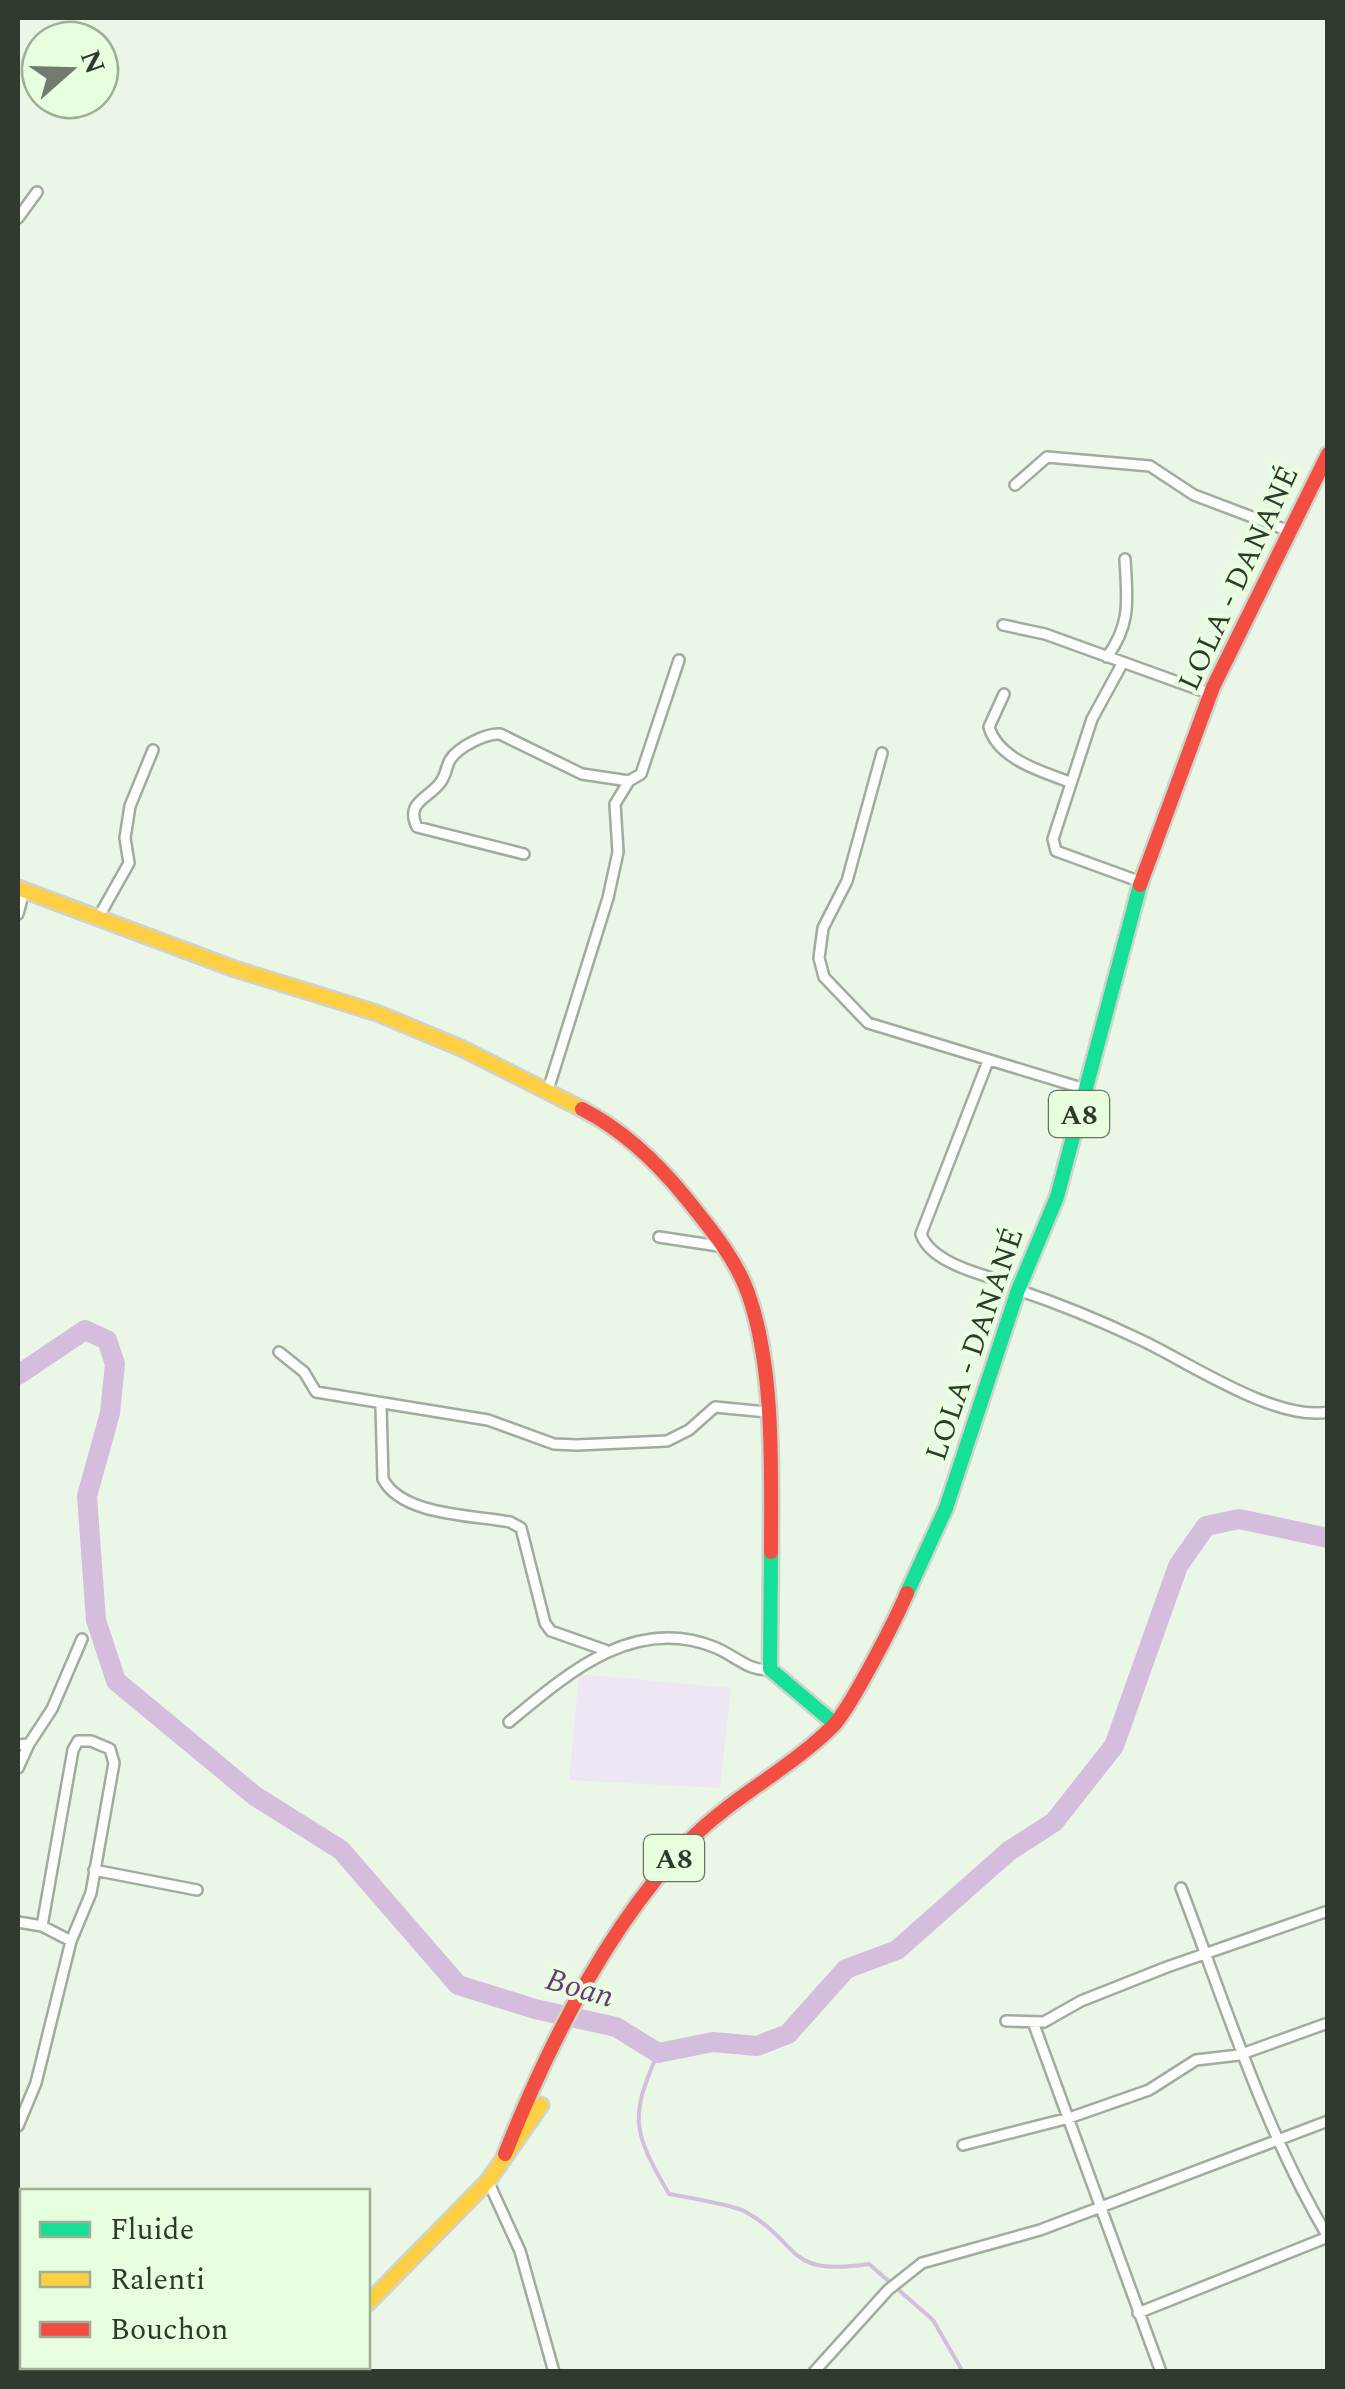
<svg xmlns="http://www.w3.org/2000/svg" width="1345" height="2389" viewBox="0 0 1345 2389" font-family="Spectral,serif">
  <rect width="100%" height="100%" fill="#eaf7e6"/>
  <path fill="#eee6f2" d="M579 1674 731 1688 720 1788 569 1780Z"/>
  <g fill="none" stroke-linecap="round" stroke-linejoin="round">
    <path stroke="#d4bddd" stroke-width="4" d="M658 2053C629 2118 633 2132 669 2194 685 2197 734 2205 746 2212 802 2244 784 2277 869 2264L933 2320 963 2372"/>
    <path stroke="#d4bddd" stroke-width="20" d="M18 1375 85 1330 107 1340 115 1364 110 1413 87 1496 96 1620 116 1681 255 1796 341 1850 458 1985 535 2009 616 2027 658 2053 713 2042 757 2046 788 2034 846 1969 897 1950 1009 1851 1054 1822 1114 1746 1178 1566 1206 1526 1239 1519 1328 1538"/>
    <g stroke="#a1ab9e" stroke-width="14">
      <path id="street" d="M18 218 37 192
        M1015 485 1047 457 1150 466 1194 495 1289 531
        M1003 625 1045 634 1211 694
        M1107 657C1132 623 1127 598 1125 559
        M1122 664 1092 719 1053 839 1056 851 1141 882
        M1004 694 989 727C998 759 1042 772 1070 782
        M882 753 847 881 823 928 819 958 824 977 868 1023 1085 1089
        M524 854 417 827C405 802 428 799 440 783 446 776 446 767 450 760 458 747 486 733 500 734L582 774 629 781
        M18 914 24 891
        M98 918 129 863 125 838 130 806 153 750
        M988 1061 921 1234C929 1258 966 1270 989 1277
        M548 1090 608 898 618 852 615 804 629 781 641 774 679 660
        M659 1237 725 1247
        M1018 1290C1060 1304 1101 1321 1141 1340 1188 1362 1276 1422 1328 1412
        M279 1352 304 1372 316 1392 488 1420 554 1444 577 1445 667 1441 689 1430 715 1407 767 1412
        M381 1406 383 1479C402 1516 474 1515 510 1522L521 1528 545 1623 551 1631 605 1650
        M509 1722C567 1674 633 1615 714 1647 733 1654 750 1673 770 1669
        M18 1745 29 1744 52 1709 82 1639
        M18 1768 29 1744
        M94 1870 197 1890
        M1181 1888C1226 2006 1263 2127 1328 2237
        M18 1922 42 1926 71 1941 36 2083 18 2126
        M42 1926 73 1750 78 1741H91L110 1749 114 1763 91 1893 71 1941
        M1006 2021 1044 2022 1081 2001 1167 1967 1328 1911
        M1033 2022 1161 2372
        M963 2145 1069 2118 1149 2090 1196 2060 1239 2055 1328 2023
        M488 2181 520 2251 554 2372
        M1138 2313 1328 2237
        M814 2372 888 2290 922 2263 1040 2230 1328 2121"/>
    </g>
    <g stroke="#ced4cc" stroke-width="19">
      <path id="fast" d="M771 1552 770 1669 835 1724
        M907 1593 946 1508 1018 1290 1057 1197 1140 885"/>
    </g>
    <g stroke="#ced4cc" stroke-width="19">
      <path id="slow" d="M18 888 235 969 377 1013 461 1048 582 1109
        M368 2303 488 2181 541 2105"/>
    </g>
    <g stroke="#ced4cc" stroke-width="19">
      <path id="jam" d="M1140 885 1213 687 1328 454
        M582 1109C623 1130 656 1161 686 1198 709 1227 735 1257 748 1293 775 1369 771 1473 771 1552
        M505 2154C548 2045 608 1926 690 1840 732 1797 790 1769 833 1726 851 1707 895 1621 907 1593
        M282 2372 289 2366"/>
    </g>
    <use href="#street" stroke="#fcfefb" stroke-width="9"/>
    <use href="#fast" stroke="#16e098" stroke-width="14"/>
    <use href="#slow" stroke="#ffcf43" stroke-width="14"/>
    <use href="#jam" stroke="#f24e42" stroke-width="14"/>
  </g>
  <g text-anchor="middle" stroke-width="8" stroke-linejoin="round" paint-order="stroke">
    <g fill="#e7fedf" stroke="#677462" stroke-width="2.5">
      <rect x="1049" y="1091" width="60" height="46" rx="8"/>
      <rect x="644" y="1835" width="60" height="46" rx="8"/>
    </g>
    <g font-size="28" font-weight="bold" fill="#30392d">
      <text x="1079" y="1124">A8</text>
      <text x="674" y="1868">A8</text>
    </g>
    <g font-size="30" fill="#30392d" stroke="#e7fedf">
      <text transform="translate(1238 578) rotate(-65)" y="10">LOLA - DANANÉ</text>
      <text transform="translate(974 1344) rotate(-71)" y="10">LOLA - DANANÉ</text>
    </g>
    <g font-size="32" font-style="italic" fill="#693979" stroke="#e7fedf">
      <text transform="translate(580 1987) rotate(16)" y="11">Boan</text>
    </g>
  </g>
  <rect width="1345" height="2389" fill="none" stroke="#30392d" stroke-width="40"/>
  <rect x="20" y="2189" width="350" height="180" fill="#e7fedf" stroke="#9eaf98" stroke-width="2.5"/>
  <rect x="40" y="2222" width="50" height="15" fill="#16e098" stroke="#9eaf98" stroke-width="2.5"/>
  <text x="110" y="2239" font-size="30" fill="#30392d">Fluide</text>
  <rect x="40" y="2272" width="50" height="15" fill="#ffcf43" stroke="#9eaf98" stroke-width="2.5"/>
  <text x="110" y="2289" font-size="30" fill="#30392d">Ralenti</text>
  <rect x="40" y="2322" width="50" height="15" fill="#f24e42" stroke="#9eaf98" stroke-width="2.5"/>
  <text x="110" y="2339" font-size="30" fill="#30392d">Bouchon</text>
  <g transform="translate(70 70) rotate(70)"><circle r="48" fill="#e7fedf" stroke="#9eaf98" stroke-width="2.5"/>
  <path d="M0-8L18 38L0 25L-18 38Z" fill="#717c6e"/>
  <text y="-15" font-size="28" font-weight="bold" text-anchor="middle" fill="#30392d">N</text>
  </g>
</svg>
